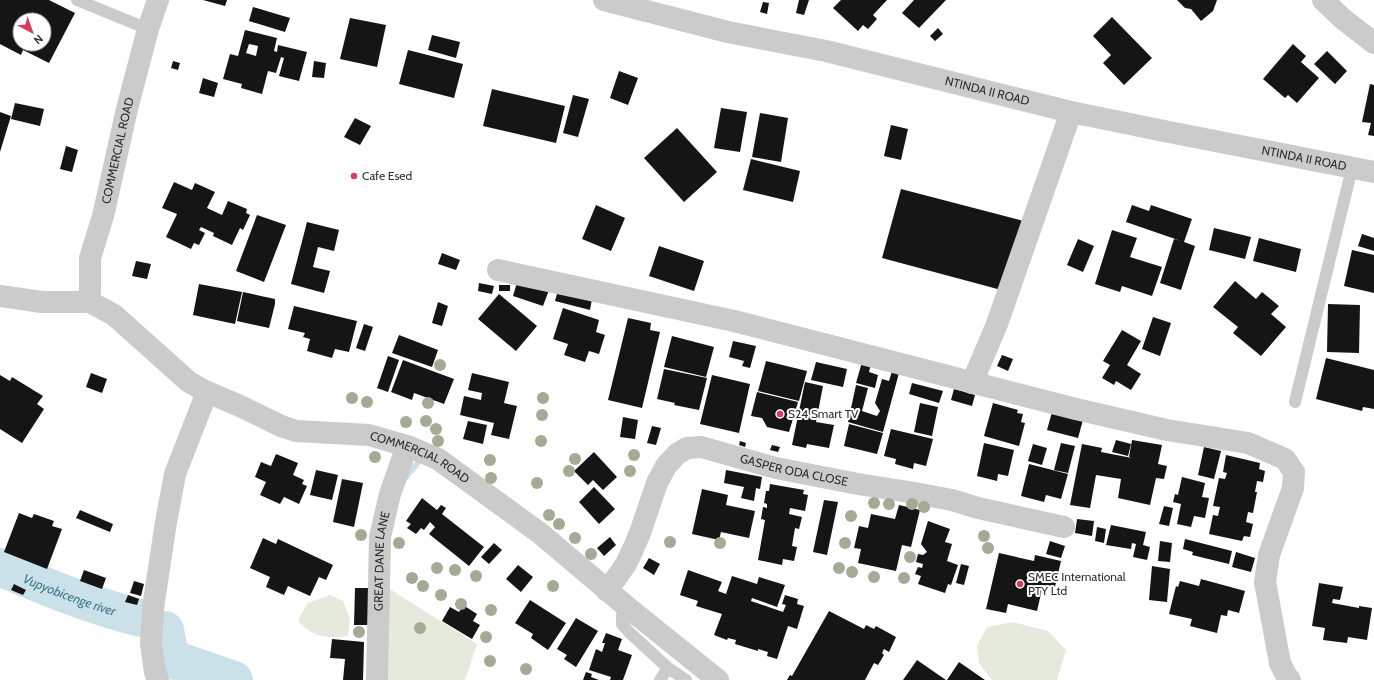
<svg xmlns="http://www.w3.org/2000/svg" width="1374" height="680" viewBox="0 0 1374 680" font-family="Cabin,sans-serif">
  <rect width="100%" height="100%" fill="#fff"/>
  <path fill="#e6eadc" d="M385 586 477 644 465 680H385Z
    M330 595 343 601 350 619 348 636C328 639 310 637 298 620L308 603Z
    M1013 622 1048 631 1066 650 1057 680H992L979 663 977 646 987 627Z
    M160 660 199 672V680H167Z"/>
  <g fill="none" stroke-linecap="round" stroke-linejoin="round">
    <path stroke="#cae1e9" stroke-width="6" d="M405 478 408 474 417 464"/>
    <g stroke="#cae1e9" stroke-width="38">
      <path id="s1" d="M0 567C45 587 92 606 141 618"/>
      <path d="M165 630 169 651 176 660 234 680"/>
    </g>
  </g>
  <path fill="#151515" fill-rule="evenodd" d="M0 0H49L75 13 49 63 23 50 21 55 0 44ZM20 20H44V44H20Z
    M203 0H227L225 6Z
    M799 0H809L804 15 796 13Z
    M841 0H887L873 15 877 19 868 29 863 25 858 31 833 8Z
    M914 0H946L919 28 902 13Z
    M1177 0H1217L1213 11 1201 21 1191 9 1185 8Z
    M763 2 769 3 767 14 760 12Z
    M253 7 290 18 285 32 249 21Z
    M1112 17 1152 58 1124 85 1103 63 1111 55 1093 36Z
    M350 18 386 25 377 67 340 59Z
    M938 28 943 34 935 41 930 36Z
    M245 30 277 38 274 51 277 52 278 45 307 52 299 81 279 76 284 58 281 57 276 73 268 71 262 94 241 88 242 84 223 79 230 54 238 56ZM249 44 258 46 256 56 246 53Z
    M432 35 460 42 456 58 428 50Z
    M1293 44 1306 56 1301 62 1319 78 1297 103 1288 95 1285 98 1263 79Z
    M408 50 463 64 454 98 399 84Z
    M1327 51 1347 71 1335 84 1314 64Z
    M173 61 180 63 178 70 171 68Z
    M314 61 326 63 324 78 312 77Z
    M619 71 638 78 628 105 610 98Z
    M203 78 218 83 214 97 199 93Z
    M1370 84 1374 85V136L1368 135 1371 123 1362 122Z
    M492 89 565 106 556 143 483 126Z
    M573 95 589 99 578 137 563 133Z
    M15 103 44 109 40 126 11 119Z
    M721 108 747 112 740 152 714 148Z
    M0 112 11 116 0 152Z
    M760 113 788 118 781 162 752 157Z
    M355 118 371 126 360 145 344 137Z
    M891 125 908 129 901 160 884 156Z
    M677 128 717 172 684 202 644 158Z
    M66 146 78 150 72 172 60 169Z
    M751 159 800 171 793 202 743 190Z
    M174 182 192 190 195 183 215 192 207 208 222 215 228 201 247 209 246 213 250 215 243 230 240 228 232 245 213 236 214 233 201 227 199 230 205 233 199 245 194 243 191 249 166 237 177 214 162 208Z
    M901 189 1024 221 1005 291 882 258Z
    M596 205 625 218 611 251 582 239Z
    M1132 205 1149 211 1151 205 1192 219 1184 242 1195 246 1181 290 1160 283 1174 239 1181 241 1126 222Z
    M257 215 286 225 264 282 236 271Z
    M307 222 339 230 334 251 318 247 313 267 330 271 324 293 291 284Z
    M1214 228 1251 237 1245 259 1209 250Z
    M1112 230 1137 238 1130 257 1162 267 1152 296 1122 286 1120 292 1095 284Z
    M1362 234 1374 238V251L1358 246Z
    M1259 238 1301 249 1296 272 1253 261Z
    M1078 239 1094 246 1083 272 1067 265Z
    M659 246 704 261 694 291 649 276Z
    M1352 250 1374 255V293L1344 286Z
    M442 253 460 260 456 270 438 264Z
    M136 261 151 264 147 279 132 276Z
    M518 279 549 290 543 306 513 296Z
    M1235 281 1256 299 1262 292 1279 306 1271 314 1286 327 1261 356 1233 333 1238 327 1213 307Z
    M479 283 494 286 492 294 478 291Z
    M199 284 242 292 235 324 193 315Z
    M499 285H510V291H499Z
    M558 290 592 299 590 310 555 301Z
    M243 292 275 299V304L269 328 237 321Z
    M499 294 537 326 516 351 478 319Z
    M438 302 448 306 442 326 432 323Z
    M1328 304 1360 305 1359 353 1327 352Z
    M294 306 357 321 349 352 335 349 332 358 307 351 310 339 303 337 305 333 288 329Z
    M563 308 599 320 596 332 605 335 599 354 589 351 585 362 564 355 568 344 553 339Z
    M1153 317 1171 323 1160 356 1142 349Z
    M628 318 651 323 650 330 660 332 642 408 608 400Z
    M364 324 373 327 365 351 356 348Z
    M1122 330 1141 341 1127 365 1141 374 1131 390 1116 381 1114 385 1102 378 1110 365 1103 361Z
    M399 335 438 350 432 367 392 353Z
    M672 336 714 347 706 377 664 367Z
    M733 341 756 346 750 368 742 366 744 361 729 357Z
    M1002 355 1013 359 1008 371 997 366Z
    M388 356 399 360 388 392 377 388Z
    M1326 358 1374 370V409L1363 407 1362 411 1316 399Z
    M403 360 454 379 444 404 414 393 412 400 391 392Z
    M766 361 807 371 799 401 758 391Z
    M816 362 847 369 843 387 811 380Z
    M862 362 871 364 869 372 878 375 875 388 856 383Z
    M664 369 707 378 699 410 674 405 675 403 657 399Z
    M892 371 899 373 883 432 848 422 856 385 868 388 862 411 877 416 880 411 875 403 882 379 889 381Z
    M91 373 107 379 102 393 86 387Z
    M472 373 509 382 504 403 517 406 509 439 491 435 494 423 460 415 464 396 481 400 482 393 468 390Z
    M0 375 10 381 12 377 43 396 37 404 44 409 22 443 0 429Z
    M712 375 750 384 739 433 700 424Z
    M805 382 823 386 816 422 834 425 829 448 807 444 806 448 792 445Z
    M912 383 943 391 939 403 909 394Z
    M954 389 975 395 972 406 951 400Z
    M757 392 798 402 789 432 767 427 762 418 751 416Z
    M920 403 938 407 932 436 914 432Z
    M993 403 1018 410 1017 413 1023 414 1021 422 1025 423 1019 446 984 436Z
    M1052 412 1083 420 1078 438 1047 430Z
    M623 417 638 420 635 439 620 437Z
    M468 421 487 425 483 444 463 439Z
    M849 424 883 433 877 454 844 446Z
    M652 426 661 428 656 445 647 443Z
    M891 429 933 439 926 466 914 463 913 469 895 464 896 459 884 456Z
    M1116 440 1131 444 1128 456 1112 452Z
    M1132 440 1162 445 1158 464 1167 466 1164 479 1156 478 1150 505 1118 498 1121 479 1096 475 1090 508 1070 505 1082 444 1102 448 1101 452 1132 458 1129 457Z
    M740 441 746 443 745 447 739 445Z
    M984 443 1014 450 1008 476 998 474 997 481 977 476Z
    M1061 443 1075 446 1068 473 1054 470Z
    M1033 444 1047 448 1042 465 1028 461Z
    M772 445 780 447 778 452 770 450Z
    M1204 447 1221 451 1214 479 1198 475Z
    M594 452 617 477 603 490 593 480 588 485 574 471Z
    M276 454 298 463 293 475 304 480 302 484 307 486 299 504 284 497 280 504 260 495 266 482 255 477 261 462 271 466Z
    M1226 455 1260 463 1259 469 1265 471 1263 482 1257 481 1255 492H1257L1253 513 1248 512 1246 522 1253 524 1250 537 1244 536 1242 541 1209 534 1213 515 1218 516 1220 507 1213 506 1219 478 1225 479 1227 473 1223 472Z
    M1029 464 1068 474 1061 499 1046 495 1044 502 1021 496Z
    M316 470 338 475 332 500 310 495Z
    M726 470 762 477 760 489 756 488 754 501 741 498 744 487 724 483Z
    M1182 477 1205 483 1202 497 1209 498 1205 518 1194 516 1191 527 1177 524 1181 504 1173 502 1175 494 1178 495Z
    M342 479 363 483 354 527 333 522Z
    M770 484 804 490 803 494 808 495 805 511 790 508 789 514 802 517 799 529 795 528 792 546 797 547 794 561 783 559 782 565 758 560 765 520 761 519 763 507 767 508V504L764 503 766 491H769Z
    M594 487 615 509 599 524 579 502Z
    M702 489 728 495 726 505 755 511 749 538 721 532 719 540 692 534Z
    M422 498 437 510 441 505 446 508 442 514 484 547 469 566 429 534 435 527 430 522 424 530 421 528 416 534 407 528 411 524 406 521Z
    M824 500 838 502 827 555 813 552Z
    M899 505 920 510 911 547 902 545 896 571 858 563 861 549 854 548 859 526 868 528 871 514 895 519Z
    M1164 506 1173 508 1169 526 1159 524Z
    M80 510 113 524 110 532 76 518Z
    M19 513 32 518 34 514 54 521 52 526 62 529 47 569 4 552Z
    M1077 519 1094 521 1092 536 1075 533Z
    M928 521 950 529 945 542 952 544 947 561 958 565 951 585 948 584 945 593 918 584 921 576 915 574 918 567 922 568 923 564 916 562 918 554 923 555 927 552 921 544Z
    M1111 525 1146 532 1143 545 1150 547 1147 560 1133 557 1136 544 1132 543 1131 549 1106 545Z
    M1097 527 1106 529 1104 543 1095 541Z
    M610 537 616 545 604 556 597 548Z
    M263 538 276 544 278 539 333 565 326 580 319 577 310 596 288 586 284 595 266 587 270 577 250 568Z
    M1185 539 1232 551 1229 564 1192 555 1193 552 1183 549Z
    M1050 541 1065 546 1061 558 1046 554Z
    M1160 541 1172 543 1170 562 1158 561Z
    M494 543 502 550 489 564 481 557Z
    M1236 552 1255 558 1251 572 1232 567Z
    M999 553 1034 561 1035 555 1061 561 1055 587 1043 585 1037 611 1008 604 1006 613 986 609Z
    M649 558 660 564 654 575 643 568Z
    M961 564 969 566 964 585 956 583Z
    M518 565 533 577 521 592 506 579Z
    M1152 566 1170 569 1167 602 1149 600Z
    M84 570 106 578 102 589 80 581Z
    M688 570 722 582 718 591 726 594 732 576 757 584 759 577 785 585 777 607 752 598 751 601 783 612 786 605 782 604 785 595 798 599 797 604 804 606 797 629 788 626 777 659 767 656 768 652 758 649V651L735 644 736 640 728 638 727 640 714 635 722 614 696 606 698 601 680 595Z
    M1201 579 1245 591 1239 613 1228 610 1227 616 1221 615 1217 633 1190 626 1192 619 1169 614 1176 586 1178 587 1180 581 1199 586Z
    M134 581 144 584 141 596 130 593Z
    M1319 583 1343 587 1340 600 1333 599 1332 603 1359 608V606L1372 608 1367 640 1348 637 1347 643 1323 640 1325 628 1312 626Z
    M14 584 26 590 23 595 11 590Z
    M355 588H370L369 625H354Z
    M128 595 139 599 137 605 125 602Z
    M530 600 566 623 548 650 531 638 533 634 515 623Z
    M463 605 477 614 473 621 480 625 472 639 442 621 450 607 459 612Z
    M829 611 864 629 866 625 874 629 876 626 896 637 889 652 884 649 882 653 884 655 878 665 874 663 865 680H787L790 675 792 676Z
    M576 618 598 631 576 667 564 659 567 655 557 649Z
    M606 633 622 639 618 650 632 655 623 680H610L611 677 589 670 596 649 602 652 605 643H602Z
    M332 639 364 642 363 680H343L345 659 330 658Z
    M917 660 946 680H903Z
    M959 662 985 680H947Z
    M586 672 592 674 591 677 599 680H583Z"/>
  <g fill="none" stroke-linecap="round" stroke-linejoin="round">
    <path stroke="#cbcbcb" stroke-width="12" d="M77 0 148 29
      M1295 402 1352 168
      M626 606 622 616V624L629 632 668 668 686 680
      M660 680 668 668"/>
    <g stroke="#cbcbcb" stroke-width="22">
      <path d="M1323 0 1343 19 1374 43"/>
      <path d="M498 270 734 321 1076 409 1167 430 1248 443 1285 459 1294 472 1293 488 1269 555 1265 582 1280 663 1286 675 1290 680"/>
      <path id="s2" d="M0 296 42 302H90L114 315 189 382 207 392 240 406 281 426 296 431 369 435 407 446 438 459 541 534 626 606 718 680"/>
      <path id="s3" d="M90 302V258L103 216 127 109 148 29 158 0"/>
      <path d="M972 383 997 324 1071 112"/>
      <path id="s4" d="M607 591 626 564 634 547 640 533 657 483 666 466 677 454 687 448 701 447 776 468 858 484 909 492 952 500 978 508 1064 527"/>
      <path d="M158 680 155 672 151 644 153 608 166 522 175 474 207 392"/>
      <path id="s5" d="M377 680 380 537 390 494 407 446"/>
    </g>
    <path stroke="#cbcbcb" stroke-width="22" id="s6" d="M604 0 728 32 826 51 1071 112 1169 132 1374 172"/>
  </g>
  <g fill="#a3ab95">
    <circle cx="440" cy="365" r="6"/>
    <circle cx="352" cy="398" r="6"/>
    <circle cx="543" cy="398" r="6"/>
    <circle cx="367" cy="402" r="6"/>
    <circle cx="428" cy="403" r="6"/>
    <circle cx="542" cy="415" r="6"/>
    <circle cx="426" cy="421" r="6"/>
    <circle cx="406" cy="422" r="6"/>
    <circle cx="436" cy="429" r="6"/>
    <circle cx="438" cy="441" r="6"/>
    <circle cx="541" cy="441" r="6"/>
    <circle cx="634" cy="455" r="6"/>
    <circle cx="375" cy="457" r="6"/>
    <circle cx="575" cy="459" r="6"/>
    <circle cx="490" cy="460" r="6"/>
    <circle cx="569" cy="471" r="6"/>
    <circle cx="630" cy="471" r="6"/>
    <circle cx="491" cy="478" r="6"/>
    <circle cx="537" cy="483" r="6"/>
    <circle cx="874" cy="503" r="6"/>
    <circle cx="889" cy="504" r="6"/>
    <circle cx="912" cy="504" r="6"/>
    <circle cx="924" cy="507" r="6"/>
    <circle cx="549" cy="515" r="6"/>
    <circle cx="851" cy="516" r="6"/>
    <circle cx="559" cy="524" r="6"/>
    <circle cx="361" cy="535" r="6"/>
    <circle cx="984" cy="536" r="6"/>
    <circle cx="575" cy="538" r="6"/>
    <circle cx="670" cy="542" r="6"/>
    <circle cx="399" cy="543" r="6"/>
    <circle cx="720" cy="543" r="6"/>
    <circle cx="845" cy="543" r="6"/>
    <circle cx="988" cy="548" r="6"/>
    <circle cx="591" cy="554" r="6"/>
    <circle cx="910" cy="557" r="6"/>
    <circle cx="437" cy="568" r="6"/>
    <circle cx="839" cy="568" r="6"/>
    <circle cx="455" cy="570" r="6"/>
    <circle cx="852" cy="572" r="6"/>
    <circle cx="476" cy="576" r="6"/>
    <circle cx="874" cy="577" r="6"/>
    <circle cx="412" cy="578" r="6"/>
    <circle cx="904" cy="578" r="6"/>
    <circle cx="423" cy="586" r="6"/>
    <circle cx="553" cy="586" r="6"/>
    <circle cx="441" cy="595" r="6"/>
    <circle cx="461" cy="604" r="6"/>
    <circle cx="491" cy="610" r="6"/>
    <circle cx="420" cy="628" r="6"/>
    <circle cx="359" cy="632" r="6"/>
    <circle cx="486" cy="637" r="6"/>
    <circle cx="490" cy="661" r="6"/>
    <circle cx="526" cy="669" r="6"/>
  </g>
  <g fill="#da3b5d" stroke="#fff" stroke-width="1.5">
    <circle cx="354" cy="176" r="4"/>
    <circle cx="780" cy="414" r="4"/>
    <circle cx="1020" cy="584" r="4"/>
  </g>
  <g text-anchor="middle" stroke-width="4" stroke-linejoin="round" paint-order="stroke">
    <g font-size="12" fill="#2e2e2e" stroke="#fff">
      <text dy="4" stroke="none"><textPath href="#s6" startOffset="394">NTINDA II ROAD</textPath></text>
      <text dy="4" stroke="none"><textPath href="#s3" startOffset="155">COMMERCIAL ROAD</textPath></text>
      <text dy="4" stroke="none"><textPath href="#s6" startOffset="718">NTINDA II ROAD</textPath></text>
      <text dy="4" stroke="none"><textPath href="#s2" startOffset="465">COMMERCIAL ROAD</textPath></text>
      <text dy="4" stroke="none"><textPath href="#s4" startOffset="277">GASPER ODA CLOSE</textPath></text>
      <text dy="4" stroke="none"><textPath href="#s5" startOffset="119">GREAT DANE LANE</textPath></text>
    </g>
    <g font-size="12" fill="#2e2e2e" stroke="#fff" text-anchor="start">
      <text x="362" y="180">Cafe Esed</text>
      <text x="788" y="418">S24 Smart TV</text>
      <text x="1028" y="581">SMEC International<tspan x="1028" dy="14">PTY Ltd</tspan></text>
    </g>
    <g font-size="13" font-style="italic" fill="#41788b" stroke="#fff">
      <text dy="5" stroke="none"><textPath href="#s1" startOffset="75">Vupyobicenge river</textPath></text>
    </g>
  </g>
  <g transform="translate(32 32) rotate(139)"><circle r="19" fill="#ffffff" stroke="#ababab"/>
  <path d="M0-3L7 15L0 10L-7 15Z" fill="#da3b5d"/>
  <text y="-6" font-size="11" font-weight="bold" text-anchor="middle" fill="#2e2e2e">N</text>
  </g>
</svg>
